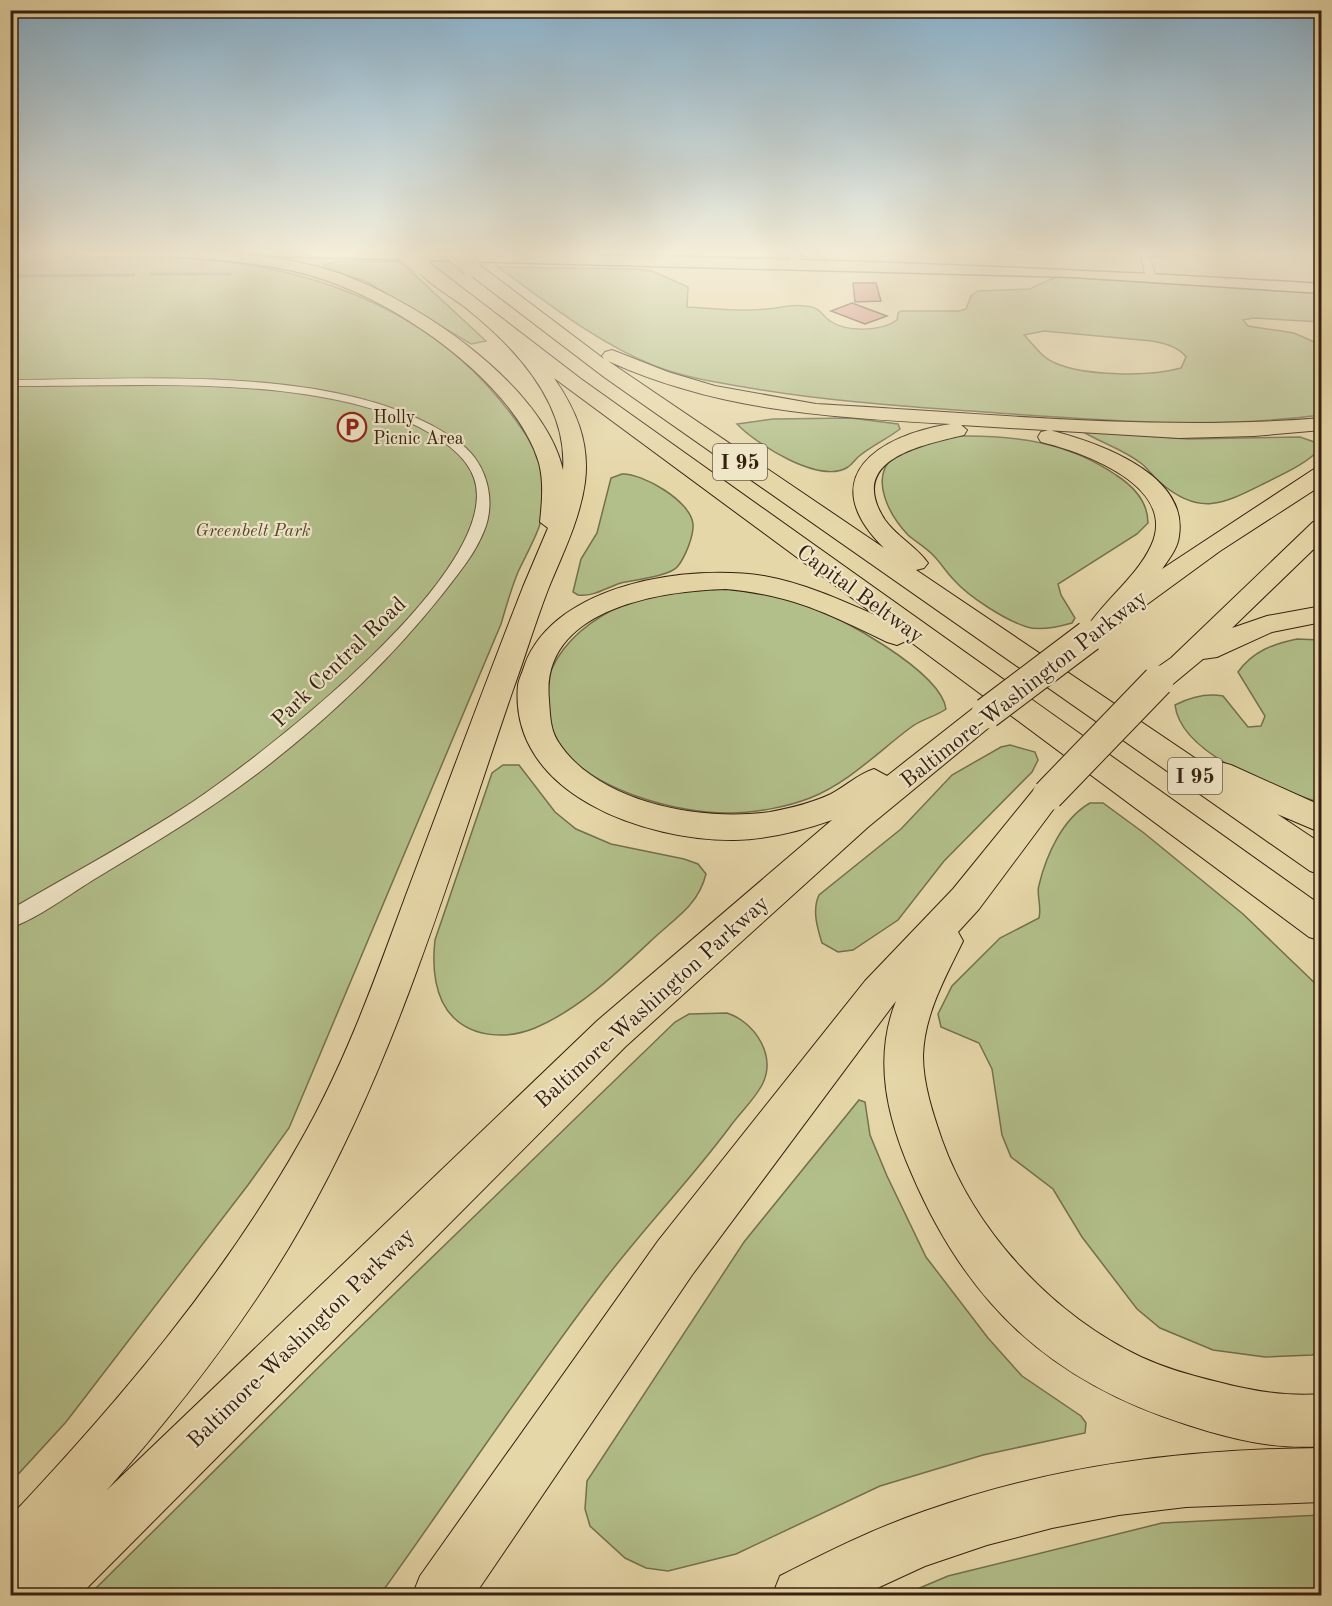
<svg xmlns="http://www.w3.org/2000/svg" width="1332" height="1606" viewBox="0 0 1332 1606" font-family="'Old Standard TT',serif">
  <rect width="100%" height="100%" fill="#e6d7a9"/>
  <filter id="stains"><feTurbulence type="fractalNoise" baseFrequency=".00333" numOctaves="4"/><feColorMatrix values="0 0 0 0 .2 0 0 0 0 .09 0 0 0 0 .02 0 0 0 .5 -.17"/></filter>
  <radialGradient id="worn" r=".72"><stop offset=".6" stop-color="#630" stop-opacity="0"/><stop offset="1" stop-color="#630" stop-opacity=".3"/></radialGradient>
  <path fill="#b2bf8a" stroke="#74704e" stroke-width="1.5" fill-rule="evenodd" d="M11 252C41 252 71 256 101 257 143 258 186 256 228 262 332 275 432 317 500 400 523 428 546 458 545 496 545 524 529 548 518 572 511 589 506 607 501 624L289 1128 248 1185 66 1422 11 1482Z
    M338 261 401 262 486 341 471 344 365 281 325 268 324 265Z
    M498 267 638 269 652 271 688 287 687 307C713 308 741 312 766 309 782 308 795 303 812 307 822 310 822 316 830 321 846 332 881 332 897 320L898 313 901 311H959L966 309 971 296 978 291 1030 289 1051 279 1060 277 1321 293V322L1254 318 1243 320 1248 326 1294 333 1321 345V415C1199 431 1077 418 955 410 888 405 822 400 756 389 721 383 689 379 655 366 597 343 548 303 498 267ZM1044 331 1152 341C1164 343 1179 347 1186 357L1181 368C1149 377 1085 376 1055 363 1042 358 1034 345 1024 335Z
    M851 418 898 424 900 429C887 439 871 446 858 457 855 460 852 464 848 467 820 485 756 444 737 424L773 419Z
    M1091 432 1188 439 1300 437 1317 443 1321 448C1305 465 1283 474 1263 484 1223 504 1200 516 1162 484 1154 478 1149 470 1142 464 1125 450 1104 444 1085 433Z
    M958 436C1015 435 1068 442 1116 475 1133 486 1148 502 1148 523L1137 534 1058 584 1061 595 1075 618 1072 623C1058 627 1041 631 1027 627 1005 620 969 597 954 580 946 572 941 563 933 555 925 547 916 542 908 535 890 516 869 479 893 457 909 442 938 441 958 436Z
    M622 474C642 473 691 501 693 524 694 536 685 557 678 566 671 576 634 580 621 583 607 587 594 597 578 595L573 592 581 559 597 533 611 478Z
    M712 588C742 590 774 593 803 603 837 615 941 671 946 709 935 717 921 719 910 728 878 752 848 783 810 798 787 807 755 813 730 813 678 814 588 790 559 743 516 670 585 614 649 595 668 589 692 590 712 588Z
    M1297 639 1321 640V803C1279 790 1181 756 1175 705 1191 697 1206 693 1223 696L1248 727 1261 726 1265 716 1238 672C1253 651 1273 644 1297 639Z
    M1010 745 1035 752 1038 760 1032 772 944 861 898 920 853 950 838 952 822 943C817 927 812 910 819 895L901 829 952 775 1001 747Z
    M503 765H519L555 812 576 829 611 844 684 859 698 864 706 874C703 886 698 896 689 906 679 917 666 927 655 937 620 970 580 1009 535 1028 508 1039 475 1038 454 1018 434 999 432 966 435 940L492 773Z
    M1090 803H1103L1144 833 1243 914 1321 989V1351L1312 1355 1265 1357 1213 1350 1160 1328 1137 1309 1082 1237 1053 1189 1011 1157 1002 1135 992 1069 979 1043 941 1027 938 1014 952 986 1000 938 1039 918C1042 906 1036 894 1039 885 1046 856 1062 819 1090 803Z
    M727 1013C755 1022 777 1056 762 1085 754 1100 739 1114 729 1128 688 1183 640 1232 599 1287 523 1387 453 1493 380 1595H89L326 1360 675 1022 689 1014Z
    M859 1100 865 1102 870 1135 887 1176 926 1257 988 1338 1022 1376 1081 1416 1086 1423 1085 1433 983 1455 880 1486 736 1554 668 1571 646 1568 625 1558 590 1526 585 1509 587 1481 744 1242Z
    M1321 1515V1595H903L948 1576 1162 1523Z"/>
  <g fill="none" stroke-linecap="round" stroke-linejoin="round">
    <path stroke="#737b73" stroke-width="3" d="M151 274H230
      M10 276 134 275"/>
  </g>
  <path fill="#ce8075" stroke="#362011" stroke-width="1.5" d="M853 283H876L881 301 855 302Z
    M852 303 887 316 865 324 831 311Z"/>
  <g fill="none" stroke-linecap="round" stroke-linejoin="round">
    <g stroke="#624e37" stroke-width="2">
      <path id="minor" d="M1201 252 1197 255 1149 256 1156 277 1151 280 1146 277 1140 253Z
        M10 380C138 380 319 365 433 426 447 434 465 444 475 458 490 479 494 507 484 531 474 556 457 575 441 596 390 660 328 719 262 770 210 810 154 843 98 877 71 893 39 918 10 928V910C71 874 135 840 194 801 262 755 506 569 474 478 465 451 429 431 404 420 292 374 132 387 10 386Z"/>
    </g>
    <g stroke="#624e37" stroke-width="3">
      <path id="tertiary" d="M788 252H800V267H792Z"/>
    </g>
    <g stroke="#362011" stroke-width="3">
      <path id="primary" d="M265 252C617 252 970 262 1322 284V293L1073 277 272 256Z"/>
    </g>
    <g stroke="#362011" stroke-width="2">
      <path id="motorway" d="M173 252C224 252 273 254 322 268 405 291 543 382 563 470 568 403 515 347 466 308 449 295 425 282 413 265L421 260 427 261 581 379 1322 906V941L1309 937 998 706 1002 713 998 720 868 827 625 1047 79 1596H10L14 1584 10 1586V1517C119 1401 222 1280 300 1142 345 1064 375 979 406 895 445 792 483 689 523 587L548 528 540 522C542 503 544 482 539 463 515 383 401 305 325 280 279 264 230 261 181 257ZM554 378 875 615C839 599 803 583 764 576 689 564 556 583 525 664 523 671 519 679 518 685 508 795 647 841 735 840 768 839 801 831 832 820L597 1021 107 1490C179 1408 248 1320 302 1225 398 1057 451 869 514 687 526 654 536 620 549 587 563 553 580 519 585 482 590 442 576 410 554 378ZM726 589C792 595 829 614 887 642L897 645 908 640 997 706 987 703 976 706 887 776 874 769C858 774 846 786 831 794 812 803 791 808 770 812 702 822 596 803 557 740 550 728 550 714 549 700 540 609 659 591 726 589Z
        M471 262 477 263 604 359 602 356 605 352 612 350 668 372 715 386 816 404C984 413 1154 432 1322 418V430L1254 436 1179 438 961 425 967 430 964 435C923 445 845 459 885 520 897 537 916 546 928 563L924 568 916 570 1208 767 1220 762 1231 765 1322 806V833L1277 814 1322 844V875L1310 871 604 377 465 271 463 267ZM608 361C721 412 830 417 951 424 878 435 813 478 884 548Z
        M1049 430C1096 442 1189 473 1179 536 1178 548 1169 559 1162 569L1314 469 1322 467V485L1220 551 1146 605 1133 606C1121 621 1113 637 1092 632L1088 626C1107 598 1137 576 1151 546 1179 486 1083 452 1041 442L1038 437 1041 432Z
        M1322 520V541L1232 628 1267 616 1322 606V622L1272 632 1217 657 1203 659 1168 688 1158 691 1148 688 1143 681 1148 674 1171 658 1313 522Z
        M1048 783 1060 787 1064 795 979 909 958 932 963 941C945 978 924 1015 923 1056 923 1084 933 1114 942 1140 975 1232 1053 1315 1141 1357 1165 1368 1192 1376 1218 1382 1252 1391 1286 1397 1322 1394V1446C1276 1450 1231 1439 1188 1425 1051 1382 967 1304 911 1172 887 1117 873 1059 896 1001L692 1275 474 1596H412L420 1576 658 1241 865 981 953 889 1036 787Z
        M1322 1448V1502L1186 1507 1119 1515 1052 1528 987 1545 925 1566 860 1596H772L780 1576C827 1552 875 1528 925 1511 1054 1465 1185 1449 1322 1448Z"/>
    </g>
    <use href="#minor" fill="#efe5c7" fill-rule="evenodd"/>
    <use href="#tertiary" fill="#efe5c7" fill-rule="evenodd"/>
    <use href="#primary" fill="#e6d7a9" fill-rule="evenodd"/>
    <use href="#motorway" fill="#e6d7a9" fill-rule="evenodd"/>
    <g stroke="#362011" stroke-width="20" stroke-linecap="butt">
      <path id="motorway-bridge-far1" d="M406 252 421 265
        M454 252 471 267"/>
    </g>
    <g stroke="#362011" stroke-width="33" stroke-linecap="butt">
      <path id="motorway-bridge" d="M987 713 1089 636
        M1048 795 1158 681"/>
    </g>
    <use href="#motorway-bridge-far1" stroke="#e6d7a9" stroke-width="19"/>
    <use href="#motorway-bridge" stroke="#e6d7a9" stroke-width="31"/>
  </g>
  <linearGradient id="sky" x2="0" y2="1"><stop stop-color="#89b5d3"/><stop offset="0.53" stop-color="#f4edd8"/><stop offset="1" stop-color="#f4edd8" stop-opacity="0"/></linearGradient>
  <rect width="1332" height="477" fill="url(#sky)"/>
  <defs>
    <g id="parking-ring" transform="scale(1.5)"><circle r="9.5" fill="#efe5c7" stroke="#8f2418" stroke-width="1.5"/><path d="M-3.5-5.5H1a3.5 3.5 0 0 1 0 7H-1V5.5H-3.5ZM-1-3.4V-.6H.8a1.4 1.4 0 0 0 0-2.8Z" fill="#8f2418"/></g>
  </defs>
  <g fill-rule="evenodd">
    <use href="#parking-ring" x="352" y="427"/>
  </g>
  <g text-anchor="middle" stroke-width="4.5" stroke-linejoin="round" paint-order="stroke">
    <g font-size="18" fill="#362011" stroke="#efe5c7" text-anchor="start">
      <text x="373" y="423">Holly<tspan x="373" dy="21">Picnic Area</tspan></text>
    </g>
    <g font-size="18" font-style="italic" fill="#55482f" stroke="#efe5c7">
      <text x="253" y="536">Greenbelt Park</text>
    </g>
    <g fill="#efe5c7" stroke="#6e5b48" stroke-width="1.5">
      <rect x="713" y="444" width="54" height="36" rx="4.5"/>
      <rect x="1168" y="758" width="54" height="36" rx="4.5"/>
    </g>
    <g font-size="21" font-weight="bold" fill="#362011">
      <text x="740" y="469">I 95</text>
      <text x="1195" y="783">I 95</text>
    </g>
    <g font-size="22" fill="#362011" stroke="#efe5c7">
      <text transform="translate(861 593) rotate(36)" y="8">Capital Beltway</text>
      <text transform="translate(338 661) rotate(-44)" y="8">Park Central Road</text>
      <text transform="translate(1023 688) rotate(-38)" y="8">Baltimore-Washington Parkway</text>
      <text transform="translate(651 1001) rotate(-42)" y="8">Baltimore-Washington Parkway</text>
      <text transform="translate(300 1337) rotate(-44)" y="8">Baltimore-Washington Parkway</text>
    </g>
  </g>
  <rect width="1332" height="1606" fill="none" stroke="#e6d7a9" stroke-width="36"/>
  <rect x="12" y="12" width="1308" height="1582" fill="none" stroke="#362011" stroke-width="3"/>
  <rect x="18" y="18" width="1296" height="1570" fill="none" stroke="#362011" stroke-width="1.5"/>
  <rect width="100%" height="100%" filter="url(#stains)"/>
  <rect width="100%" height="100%" fill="url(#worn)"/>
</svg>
